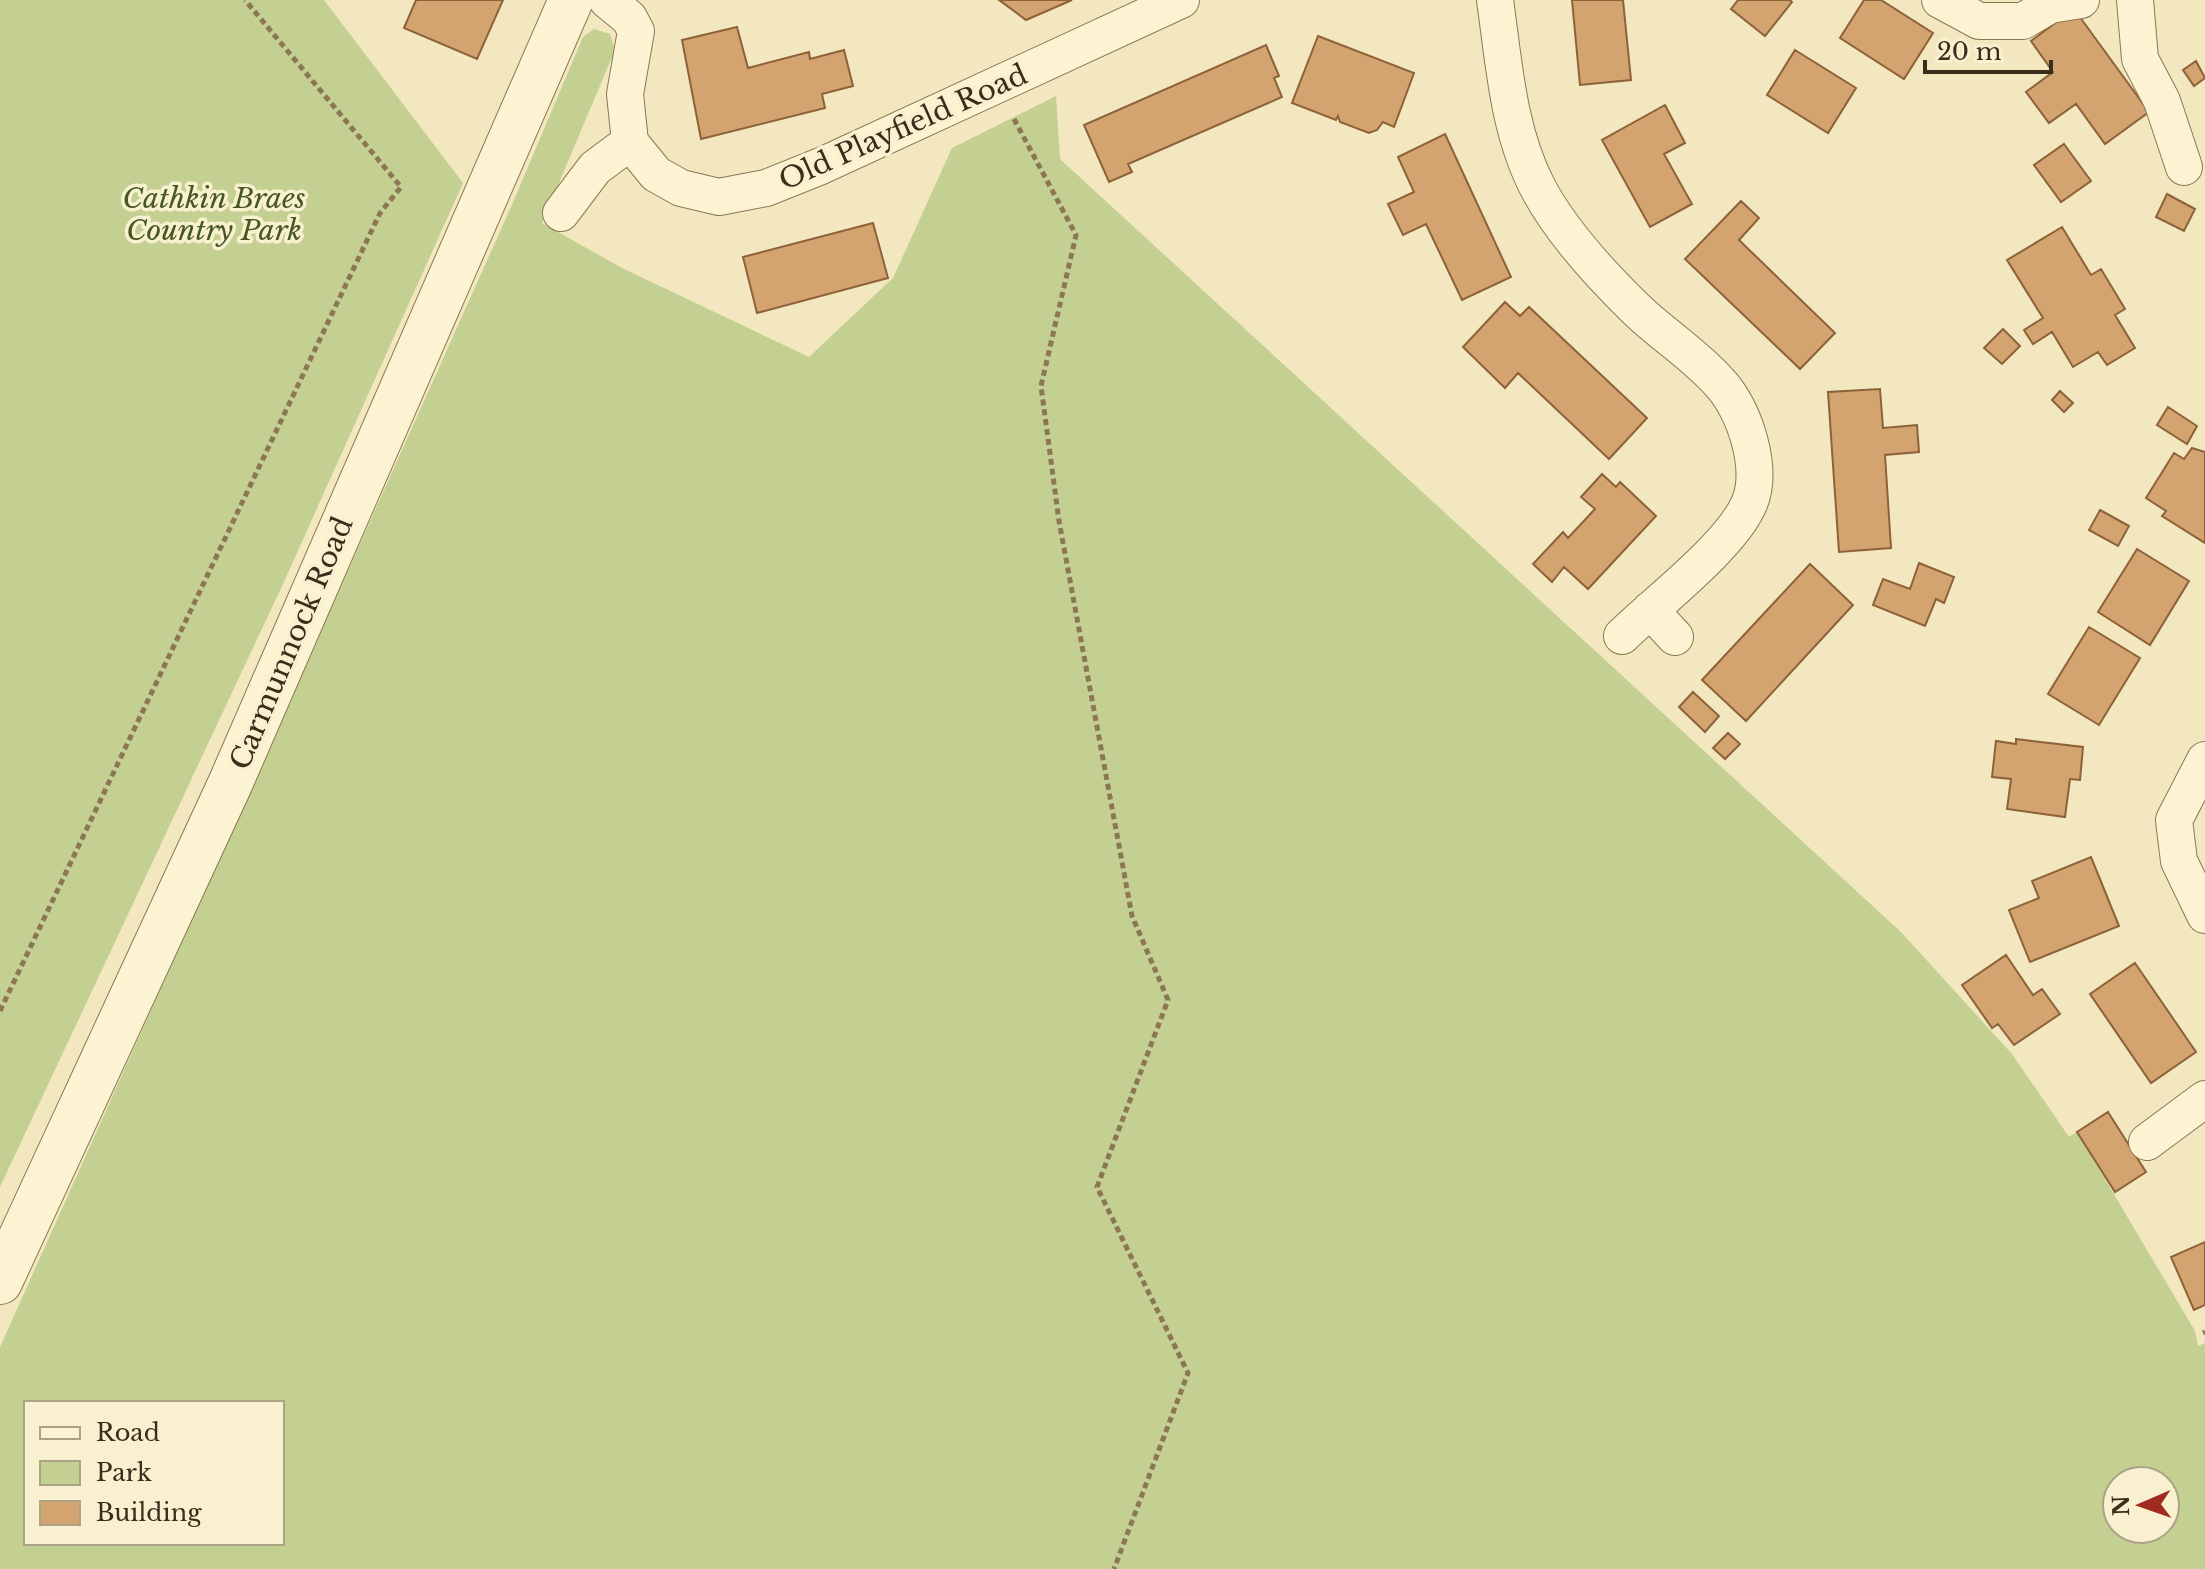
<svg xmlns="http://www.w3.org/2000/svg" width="2205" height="1569" viewBox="0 0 2205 1569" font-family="'Libre Baskerville',serif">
  <rect width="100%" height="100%" fill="#f2e7be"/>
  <path fill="#c3d091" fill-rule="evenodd" d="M0 0H324L463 183 283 584 0 1187Z
    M594 29 610 34 615 50 542 223 622 268 809 357 893 278 952 148 1056 96 1060 159 1901 932 2012 1054 2069 1137 2077 1132 2195 1331 2198 1346 2205 1343V1569H0V1347L511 207 583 37ZM26 1403H282V1543H26ZM2117 1481H2165V1529H2117Z"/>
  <path fill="#d3a370" stroke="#8d6239" stroke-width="2" d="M416 0H503L477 59 404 28Z
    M999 0H1072L1026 20Z
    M1572 0H1623L1631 80 1580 85Z
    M1738 0H1790L1792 2 1765 36 1731 9Z
    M1864 0H1881L1933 33 1904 79 1840 38Z
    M2074 9 2149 112 2105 144 2076 104 2049 123 2026 92 2053 72 2031 41Z
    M737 27 748 68 809 52 810 59 844 50 853 86 822 94 825 108 701 139 682 40Z
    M1318 36 1414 73 1394 127 1383 122 1377 130 1369 133 1340 122 1338 116 1336 120 1292 103Z
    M1266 45 1279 76 1274 78 1282 97 1128 164 1132 172 1109 182 1084 125Z
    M1795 50 1856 88 1828 133 1767 95Z
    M2196 61 2205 78 2194 86 2183 70Z
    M1665 105 1685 143 1664 154 1692 204 1650 227 1602 140Z
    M1445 134 1511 277 1462 300 1426 224 1403 235 1388 204 1414 192 1398 157Z
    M2064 144 2091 181 2061 202 2034 165Z
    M2167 194 2195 209 2184 231 2156 217Z
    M1741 201 1759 218 1739 240 1835 333 1800 369 1685 259Z
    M873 223 888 278 757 313 743 257Z
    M2062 227 2091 275 2101 269 2125 309 2115 315 2135 348 2107 365 2098 352 2073 367 2052 332 2033 344 2024 330 2043 318 2007 260Z
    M1505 302 1520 316 1529 307 1647 418 1609 459 1518 373 1505 388 1463 347Z
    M2003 329 2020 346 2002 364 1984 348Z
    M1880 389 1883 428 1917 425 1919 452 1885 455 1891 548 1839 552 1828 392Z
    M2060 391 2073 403 2064 412 2052 400Z
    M2168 407 2197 426 2187 444 2157 425Z
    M2192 448 2205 452V543L2162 516 2166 511 2146 498 2174 453 2184 459Z
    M1602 474 1616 487 1620 482 1656 516 1588 589 1564 567 1552 582 1533 564 1563 532 1568 538 1595 509 1581 497Z
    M2100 510 2129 526 2118 546 2089 530Z
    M2137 549 2189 581 2150 645 2098 612Z
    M1919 563 1954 577 1944 603 1936 599 1925 626 1873 605 1883 579 1910 589Z
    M1810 564 1853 605 1746 721 1702 680Z
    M2089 627 2140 658 2099 725 2048 694Z
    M1693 692 1719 716 1705 732 1679 707Z
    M1728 733 1740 744 1725 759 1713 748Z
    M2016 739 2083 747 2080 780 2070 779 2065 817 2007 809 2011 779 1992 777 1996 741 2016 744Z
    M2091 857 2119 926 2030 962 2009 910 2039 898 2032 881Z
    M2006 955 2033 995 2042 989 2060 1014 2014 1045 1998 1024 1992 1028 1962 985Z
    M2135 963 2196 1052 2151 1083 2090 994Z
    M2108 1112 2146 1172 2115 1192 2077 1132Z
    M2205 1242V1305L2194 1310 2171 1257Z"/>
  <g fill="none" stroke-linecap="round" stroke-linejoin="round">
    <g stroke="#8b7755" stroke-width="38">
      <path id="minor" d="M607 0 629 18 636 31 625 94 630 142 656 174 681 188 719 197 766 188 821 166 1181 0
        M1495 0C1504 63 1508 131 1538 188 1560 230 1603 277 1637 310 1663 335 1695 355 1719 382 1745 409 1765 471 1748 506 1729 547 1657 602 1622 636
        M1940 0 1979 21H2023L2050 5 2081 0
        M2135 0 2140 59 2162 101 2184 167
        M561 213 595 168 630 142
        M1650 610 1675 637
        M2205 760 2174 820 2179 861 2205 915
        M2147 1142 2205 1099"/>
    </g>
    <g stroke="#8b7755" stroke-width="46">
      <path id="tertiary" d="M0 1282 230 784 571 0"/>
    </g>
    <path stroke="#8b7755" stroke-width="5" stroke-dasharray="6 4" stroke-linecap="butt" d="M1014 119 1076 235 1041 386 1059 521 1132 916 1168 1000 1097 1187 1188 1373 1114 1569
      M0 1011 380 213 401 187 245 0
      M2203 1333 2205 1332"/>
    <use href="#minor" stroke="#fcf3d2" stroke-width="36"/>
    <use href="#tertiary" stroke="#fcf3d2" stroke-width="44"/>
  </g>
  <g text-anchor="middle" stroke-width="7" stroke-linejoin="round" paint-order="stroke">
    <g font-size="28" fill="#392d1b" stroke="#f8f0ce">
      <text transform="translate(903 127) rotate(-24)" y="10">Old Playfield Road</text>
      <text transform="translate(291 643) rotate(-67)" y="10">Carmunnock Road</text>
    </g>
    <g font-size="28" font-style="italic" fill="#455820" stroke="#f8f0ce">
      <text x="214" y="208">Cathkin Braes<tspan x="214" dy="32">Country Park</tspan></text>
    </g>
  </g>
  <rect x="24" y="1401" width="260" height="144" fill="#f8f0ce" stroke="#aca286" stroke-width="2"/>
  <rect x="40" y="1427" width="40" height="12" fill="#fcf3d2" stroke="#aca286" stroke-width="2"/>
  <text x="96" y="1441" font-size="24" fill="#392d1b">Road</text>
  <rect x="40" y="1461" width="40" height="24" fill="#c3d091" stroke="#aca286" stroke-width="2"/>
  <text x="96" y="1481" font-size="24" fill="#392d1b">Park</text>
  <rect x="40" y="1501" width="40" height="24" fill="#d3a370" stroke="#aca286" stroke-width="2"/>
  <text x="96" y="1521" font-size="24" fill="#392d1b">Building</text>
  <g transform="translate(2141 1505) rotate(268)"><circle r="38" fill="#f8f0ce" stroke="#aca286" stroke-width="2"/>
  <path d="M0-6L14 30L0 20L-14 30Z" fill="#a02b20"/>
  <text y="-12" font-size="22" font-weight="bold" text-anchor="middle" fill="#392d1b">N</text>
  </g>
  <path d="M1925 60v12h126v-12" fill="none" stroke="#392d1b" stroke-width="4"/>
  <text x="1937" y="60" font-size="24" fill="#392d1b" stroke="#f8f0ce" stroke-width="6" paint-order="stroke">20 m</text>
</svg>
